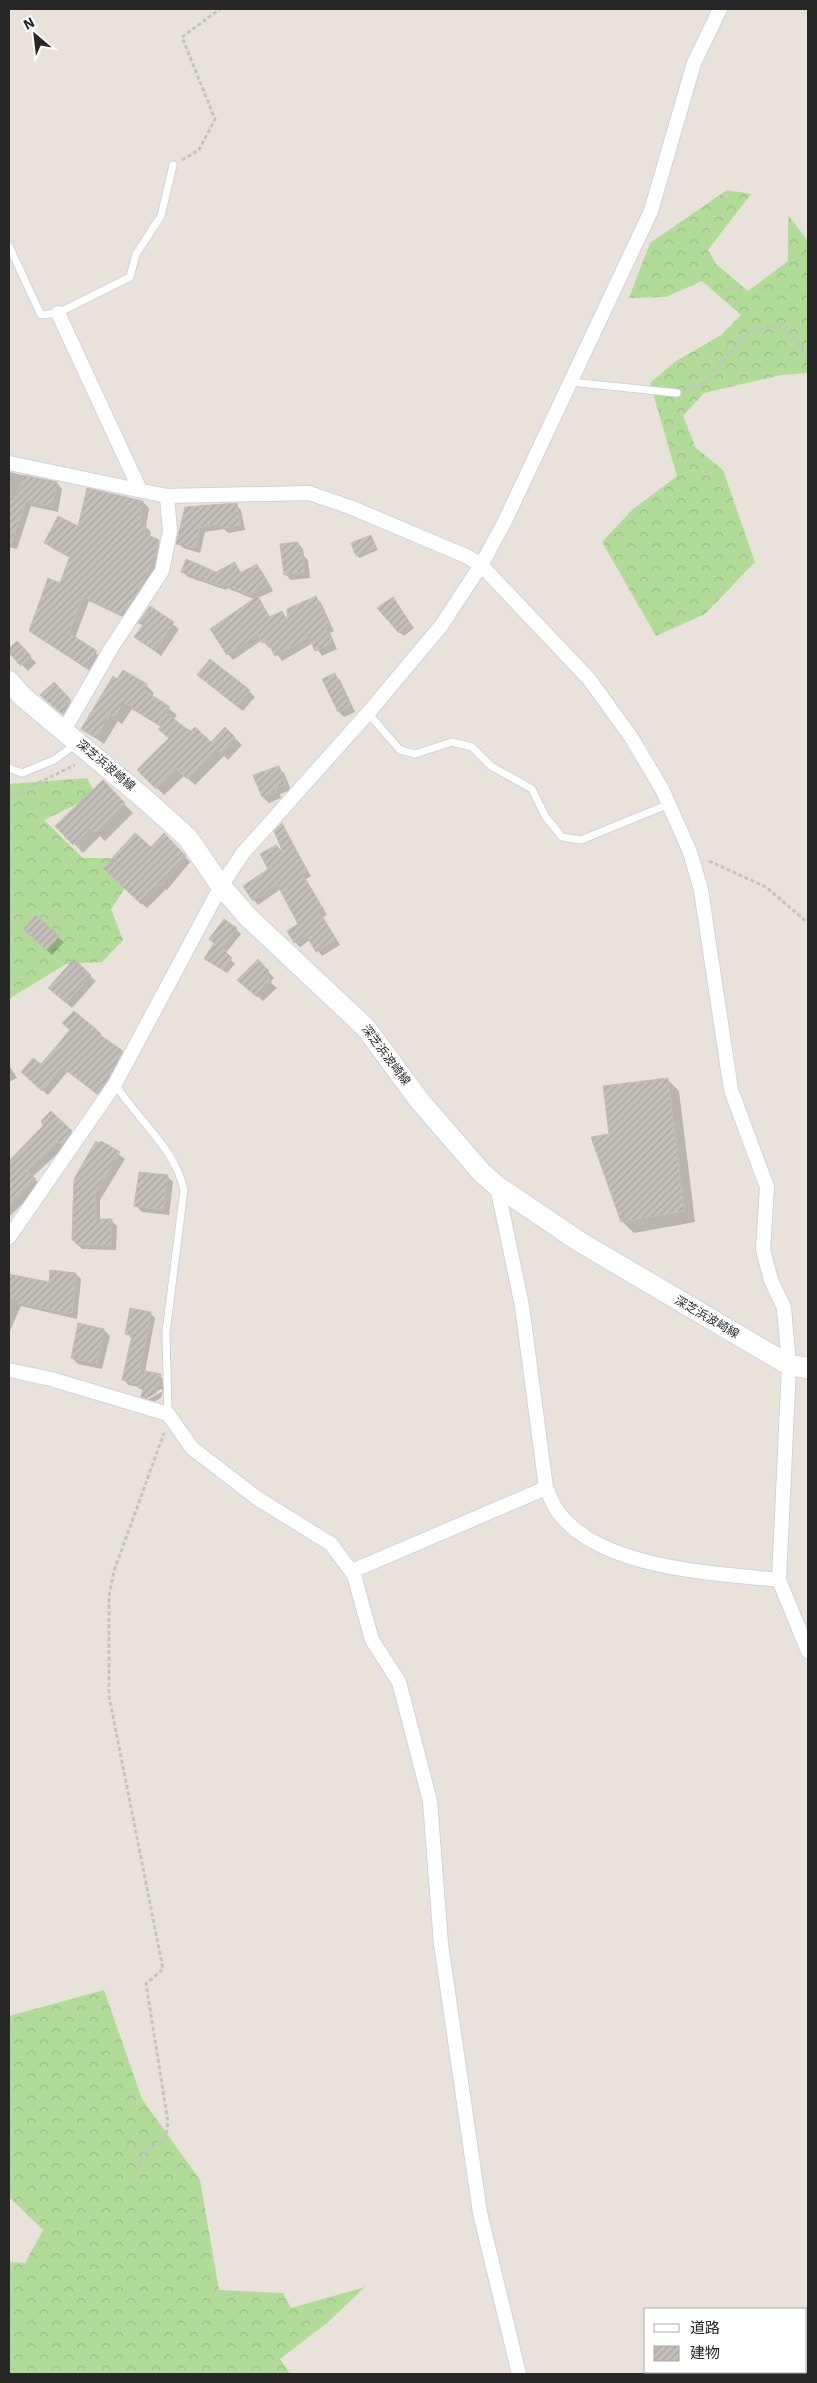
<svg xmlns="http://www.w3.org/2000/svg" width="817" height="2383" viewBox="0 0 817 2383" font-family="'IBM Plex Sans','Noto Sans JP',sans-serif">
  <defs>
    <pattern id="forest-crowns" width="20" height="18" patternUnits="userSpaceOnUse" patternTransform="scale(1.25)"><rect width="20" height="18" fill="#b2db9a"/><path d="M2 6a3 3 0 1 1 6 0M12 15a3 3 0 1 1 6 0" fill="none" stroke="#99bc85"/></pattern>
    <pattern id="building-hatch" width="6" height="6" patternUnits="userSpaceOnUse" patternTransform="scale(1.25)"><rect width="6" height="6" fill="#c4bfb9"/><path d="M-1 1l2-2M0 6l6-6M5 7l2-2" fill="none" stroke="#a8a49f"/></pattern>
  </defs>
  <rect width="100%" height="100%" fill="#e9e2da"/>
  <path fill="url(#forest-crowns)" d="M727 190 751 194 708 250 716 264 748 291 788 261V215L808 241V373L781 375 704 393 683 416 696 448 723 470 755 562 705 614 656 636 602 542 632 510 677 476 650 383 676 361 721 335 741 315 702 281 666 297 629 298 650 243Z
    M87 778 96 795 44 820 83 858H121L132 878 111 909 123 940 102 962 66 964 9 999V784Z
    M104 1990 142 2099 200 2180 219 2290 283 2293 291 2308 365 2287 327 2323 280 2359 290 2374H9V2262L25 2263 43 2230 9 2197V2016Z"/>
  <path fill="#0003" fill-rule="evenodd" d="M9 472 57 483 62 489 58 512 31 506 17 549 9 547Z
    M143 502 149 508 146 527 151 532 150 537 164 547 144 597 129 620 89 601 75 638 102 658 93 673 30 630 61 584 70 558 52 548 46 543Z
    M236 505 241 510 245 530 228 533 224 529 205 532 200 553 183 548 178 542 186 508Z
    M371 536 378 550 359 558 357 555Z
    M298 543 303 549 304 556 308 560 310 578 291 580 285 574Z
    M234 564 242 573 256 565 262 571 273 591 258 598 271 618 282 613 289 620 315 597 321 603 334 631 330 633 337 649 322 656 313 643 282 661 272 647 269 648 262 640 233 660 228 654 256 600 227 588 226 590 188 577 183 572 216 573Z
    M393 599 414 628 404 636 399 632Z
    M150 607 179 629 161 656 136 637 143 626 140 623Z
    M17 642 36 663 28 671 9 651Z
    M334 675 340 680 355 712 344 717 339 712Z
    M118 681 146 685 154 693 152 696 177 715 173 720 211 744 225 729 242 745 228 760 224 756 195 785 185 775 164 795 139 770 170 739 159 729 161 727 132 709 122 724 118 721 104 744 83 729Z
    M205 681 249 691 255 697 243 711Z
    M60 689 76 707 68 719 48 700Z
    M278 767 284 773 291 790 280 794 281 798 269 803 263 797Z
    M103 782 133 813 105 841 100 836 83 853 57 826Z
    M282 825 311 876 306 879 327 915 323 917 340 945 322 956 310 940 300 947 295 942 299 925 281 889 258 905 254 900 285 856Z
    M164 834 190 862 167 890 166 889 147 908 110 874 151 849Z
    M236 929 241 934 225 954 235 964 227 973 205 959Z
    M30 935 58 937 64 942 52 955Z
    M258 961 274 978 270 982 277 988 263 1001 245 985Z
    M90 976 96 981 72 1008 55 993Z
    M100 1035 127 1057 102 1098 68 1071 48 1095 28 1077 41 1066Z
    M9 1065 17 1078 9 1082Z
    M667 1079 679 1091 695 1222 634 1233 622 1221 610 1135Z
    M51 1113 76 1137 32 1177 41 1185 9 1217V1162L45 1126Z
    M101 1142 125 1159 100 1200V1220L112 1221 117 1226 116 1250 82 1249 73 1240Z
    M167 1176 173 1182 169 1215 142 1212 136 1206Z
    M51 1272 76 1274 81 1279 77 1319 21 1306 9 1333V1275L50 1284Z
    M150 1313 155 1318 145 1372 160 1376 165 1381 161 1398 152 1403 143 1397 144 1392 139 1387 129 1385 124 1380 132 1339 127 1333ZM161 1389 163 1391 147 1400V1397Z
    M104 1330 110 1336 102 1369 78 1364 72 1358Z"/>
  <path fill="url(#building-hatch)" stroke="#c4beb4" d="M23 475 57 482 52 507 26 501 11 544 9 543V495L18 497Z
    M87 488 143 501 140 524 146 525 144 533 159 540 156 556 138 591 122 615 83 596 69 633 97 651 86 668 29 631 48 578 60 583 70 556 44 543 58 516 78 526Z
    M237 503 240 525 222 529 220 524 200 527 195 548 176 544 185 507Z
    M371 535 376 548 356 556 351 543Z
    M298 542 299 553H302L304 572 284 575 280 544Z
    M186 559 216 572 235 562 240 573 257 564 268 585 250 595 222 584 221 586 181 572Z
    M258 596 269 617 282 611 288 622 287 609 316 596 329 625 325 627 332 643 315 651 309 637 275 656 267 641 262 643 257 634 227 655 210 629Z
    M393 597 410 623 399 633 377 608Z
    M150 606 174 622 155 651 134 637 143 625 138 623Z
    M17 641 31 656 21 666 9 653V648Z
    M210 659 250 690 237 706 197 675Z
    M123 670 147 684 144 690 170 707 166 713 187 729 191 731 195 727 211 742 225 727 235 737 220 754 215 750 187 779 176 768 156 789 137 770 169 738 158 729 161 726 124 702 114 717 110 714 96 738 81 729 113 676 117 679Z
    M335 673 350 706 338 712 322 679Z
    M54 682 71 700 62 714 40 695Z
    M279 766 286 785 275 788 276 792 262 797 253 775Z
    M103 780 125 803 95 833 91 828 73 845 55 826Z
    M282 823 307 871 302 874 324 910 319 912 336 939 316 952 306 935 294 943 287 931 298 924 277 884 253 901 243 886 268 869 260 854 276 845 283 853 274 831Z
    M135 833 151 847 164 833 186 856 161 885 159 884 141 904 103 868Z
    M36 915 59 936 46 950 23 929Z
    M224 919 237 928 222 948 232 958 222 969 204 959 214 943 209 939Z
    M74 959 91 975 66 1003 48 988Z
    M258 959 269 971 265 975 272 981 257 997 237 980Z
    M74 1011 95 1028 101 1034 100 1035 123 1051 108 1079 97 1094 62 1067 42 1091 21 1072 33 1058 41 1064 70 1030 62 1023Z
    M668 1078 684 1211 621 1222 591 1137 609 1134 603 1086Z
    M51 1111 72 1131 62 1145 58 1141 27 1171 36 1179 9 1206V1161L43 1126 41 1121Z
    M96 1141 99 1143 101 1141 120 1152 95 1194V1219H112L111 1245 76 1244V1241L72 1240 74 1179Z
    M139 1172 168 1175 163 1210 134 1206Z
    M50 1270 76 1273 72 1314 18 1303 19 1300 9 1297V1274L49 1282Z
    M130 1308 151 1312 140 1370 161 1374 156 1393 147 1398 141 1397 143 1389 138 1388 139 1384 122 1380 132 1335 125 1334Z
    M78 1323 104 1329 97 1364 71 1358Z"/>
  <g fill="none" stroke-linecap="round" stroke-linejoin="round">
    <g stroke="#cfd3df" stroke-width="9">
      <path id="lane" d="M9 246 41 315 58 313 130 277 136 254 161 216 173 165
        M571 382 677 393
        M368 713 400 750 415 754 452 742 472 747 491 766 532 789 545 816 562 837 581 840 669 804
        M9 768 22 773 54 760 76 744
        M115 1084C137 1119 175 1148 184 1190L166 1332 168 1414"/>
    </g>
    <g stroke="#cfd3df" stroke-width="16">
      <path id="street" d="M58 313 140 490
        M9 463 167 496 309 493 350 507 466 556 481 565 589 679 631 737 662 789 690 852 701 890 731 1090 767 1187 763 1250 771 1280 784 1308 789 1365 779 1580 808 1651
        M64 730 112 647 162 571 170 531 167 496
        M497 1186 522 1306 546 1488C549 1494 552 1503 556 1509 596 1569 714 1573 779 1580
        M9 1237 115 1084 221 886 243 853 368 713 441 626 481 565 504 523 651 211 694 63 720 9
        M9 1370 51 1379 168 1414 192 1448 257 1498 331 1544 354 1575 372 1640 399 1682 430 1801 441 1944 480 2213 519 2374
        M352 1571 546 1488"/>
    </g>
    <g stroke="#cfd3df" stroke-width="22">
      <path id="secondary" d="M9 681 22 696 147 801 188 838 221 886 248 917 366 1028 419 1100 482 1173 497 1186 580 1242 789 1365 808 1368"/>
    </g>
    <path stroke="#c3c3c3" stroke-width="3" stroke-dasharray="4 2.5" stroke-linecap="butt" d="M182 160 199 150 215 119 182 37 220 9
      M687 389 706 382 749 331 782 325 808 356
      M9 797 75 765
      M709 861 766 887 808 923
      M140 2167 143 2154 166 2137 168 2122 146 1984 163 1969 109 1696V1596L114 1571 164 1433"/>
    <use href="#lane" stroke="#fff" stroke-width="7"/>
    <use href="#street" stroke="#fff" stroke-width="14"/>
    <use href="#secondary" stroke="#fff" stroke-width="20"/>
  </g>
  <g text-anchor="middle" stroke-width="5" stroke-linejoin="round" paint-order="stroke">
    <g font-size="12" fill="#272727" stroke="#fff">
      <text transform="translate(106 765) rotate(40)" y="4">深芝浜波崎線</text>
      <text transform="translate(386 1055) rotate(53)" y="4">深芝浜波崎線</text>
      <text transform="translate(707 1317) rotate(30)" y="4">深芝浜波崎線</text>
    </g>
  </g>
  <rect width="817" height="2383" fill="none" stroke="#272727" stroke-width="20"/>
  <rect x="644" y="2308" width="162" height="65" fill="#ffffff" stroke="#a9a9a9"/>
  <rect x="654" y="2324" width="25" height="8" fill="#ffffff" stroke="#a9a9a9"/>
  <text x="690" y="2333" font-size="15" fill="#272727">道路</text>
  <rect x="654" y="2346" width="25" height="15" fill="url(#building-hatch)" stroke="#a9a9a9"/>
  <text x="690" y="2358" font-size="15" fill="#272727">建物</text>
  <g transform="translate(35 35) rotate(332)" stroke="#ffffff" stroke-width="4" paint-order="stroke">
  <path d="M0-4L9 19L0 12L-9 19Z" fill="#272727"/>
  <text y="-8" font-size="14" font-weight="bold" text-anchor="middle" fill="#272727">N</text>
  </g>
</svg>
